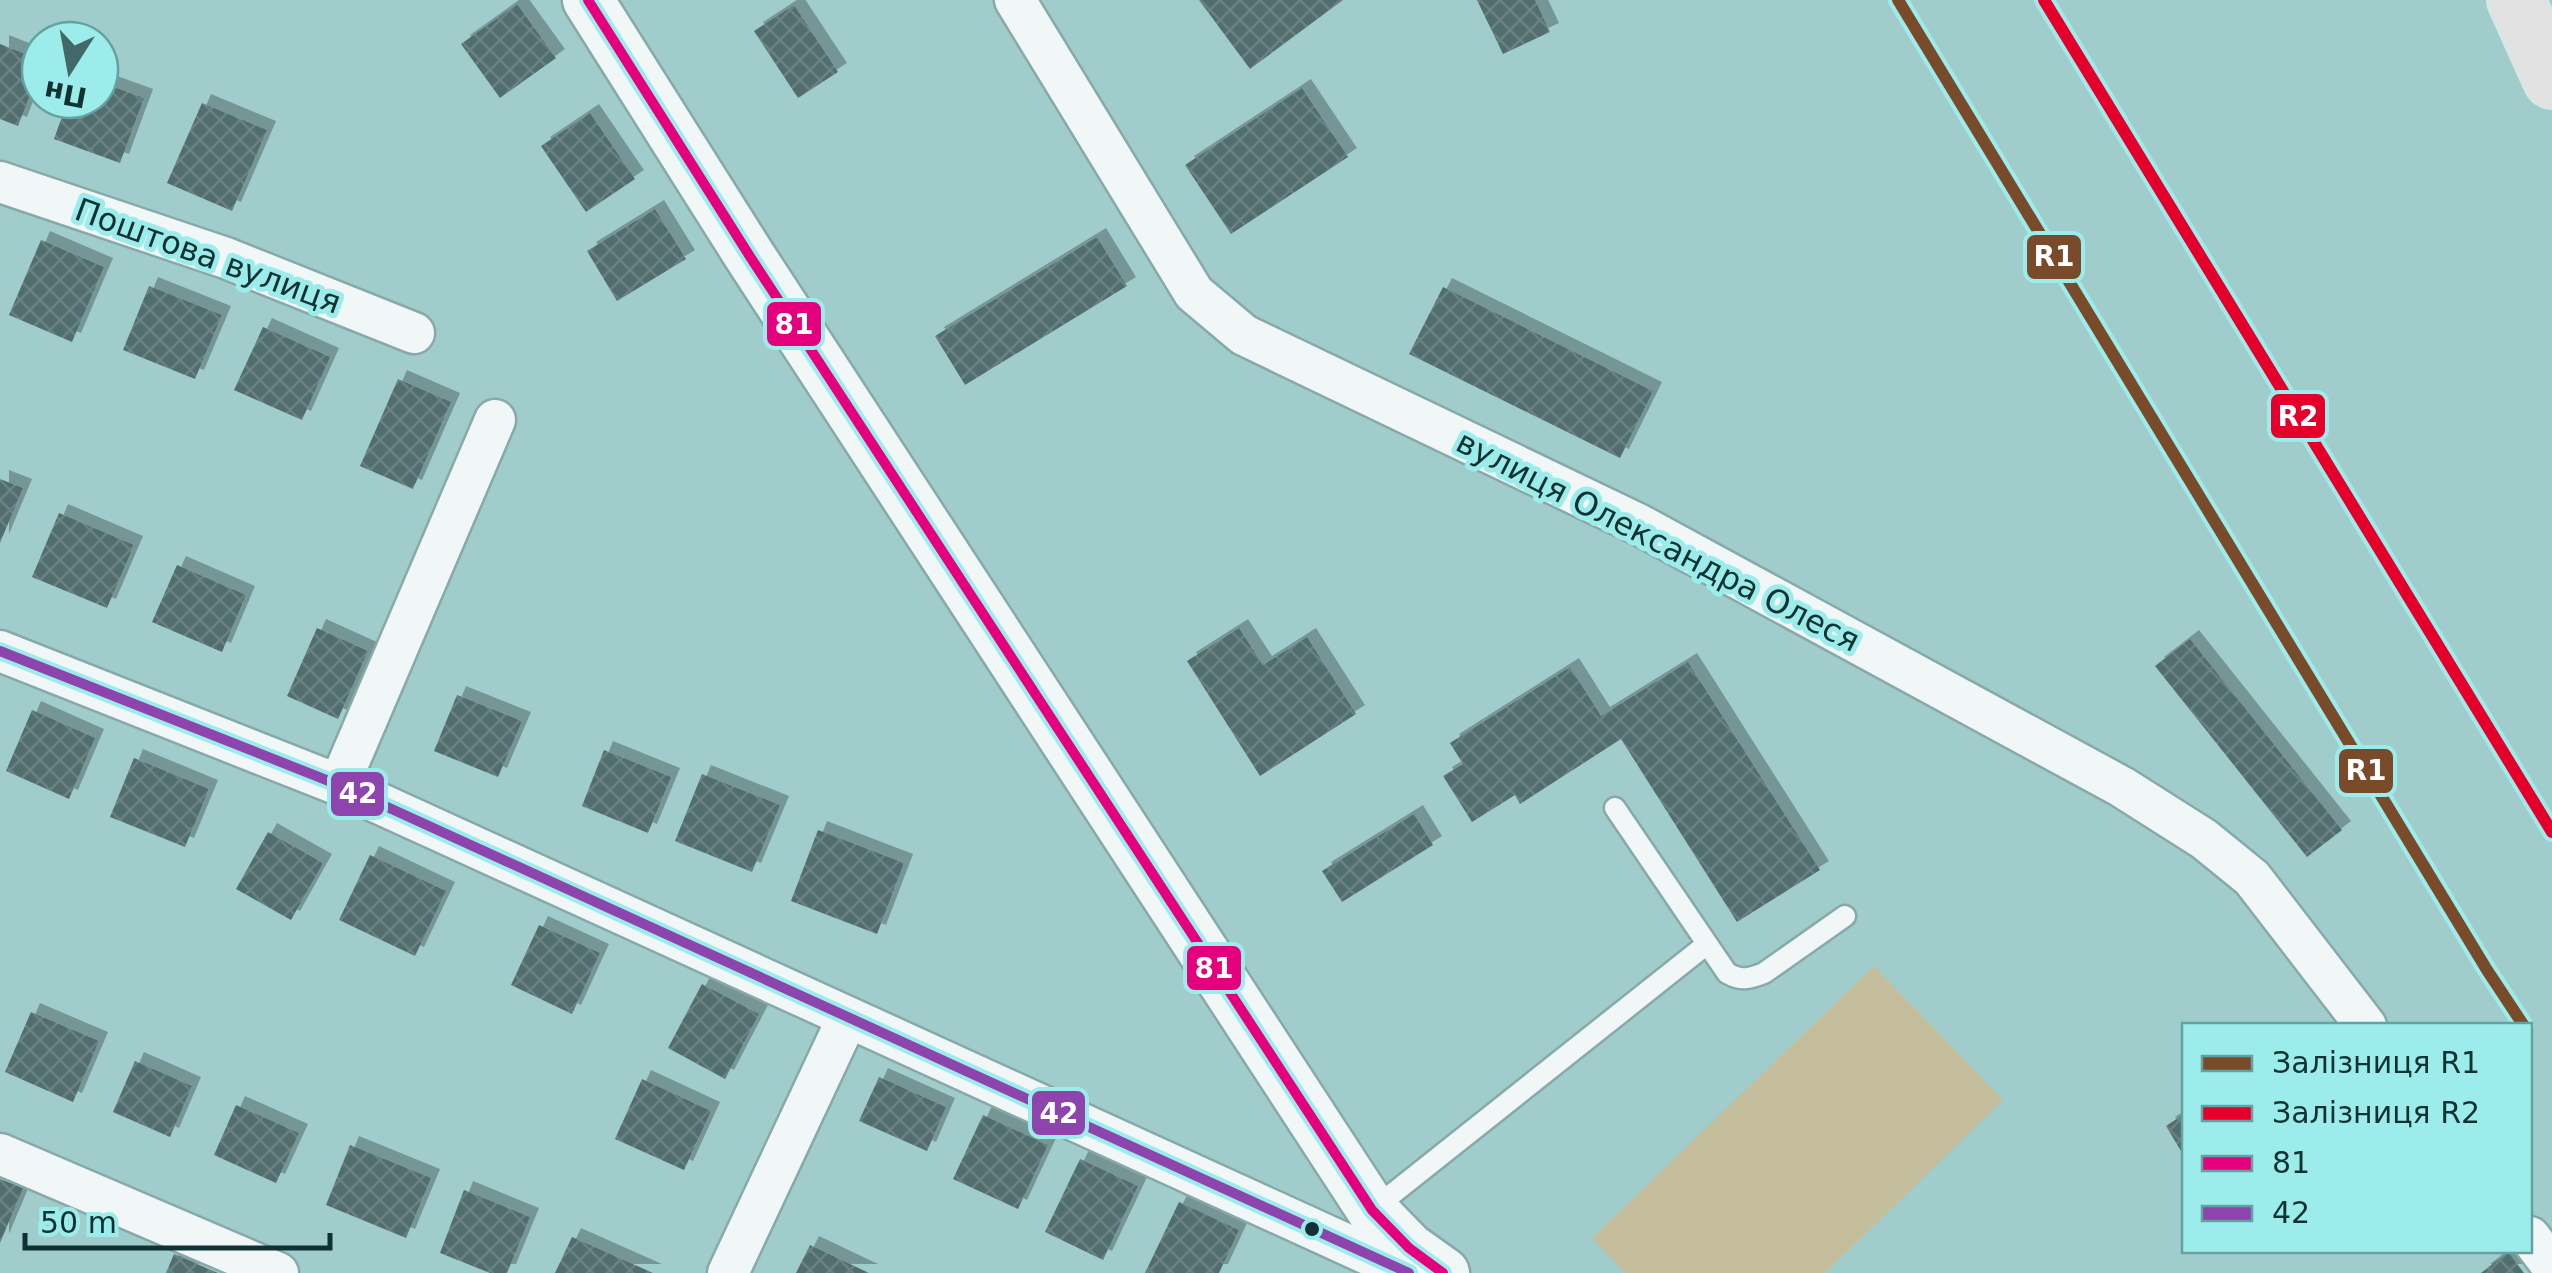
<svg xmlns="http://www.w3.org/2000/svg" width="2552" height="1273" viewBox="0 0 2552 1273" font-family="'DejaVu Sans',sans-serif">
  <defs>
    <pattern id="building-cross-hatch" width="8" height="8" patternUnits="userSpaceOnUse" patternTransform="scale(2.5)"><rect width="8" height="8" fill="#516d6d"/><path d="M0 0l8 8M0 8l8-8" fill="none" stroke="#6a8282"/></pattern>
    <filter id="shadow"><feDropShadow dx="9" dy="-9" stdDeviation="0" flood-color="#0004"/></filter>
  </defs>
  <rect width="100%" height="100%" fill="#a1cccc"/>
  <path fill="#c4be9c" d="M1874 966 2003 1100 1825 1273H1626L1592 1238Z"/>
  <path fill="url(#building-cross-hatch)" filter="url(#shadow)" d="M1199 0H1343L1250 69Z
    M1477 0H1535L1550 32 1503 54Z
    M517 4 556 58 500 98 461 44Z
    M794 5 838 72 798 98 754 31Z
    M0 44 40 60V69L18 126 0 119Z
    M100 82 144 98 120 163 54 139 68 100H100Z
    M1302 88 1348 157 1231 234 1185 165Z
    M202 103 267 130 232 211 167 183Z
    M590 113 635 179 586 212 541 146Z
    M655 209 686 259 617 301 587 251Z
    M1097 237 1127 286 965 385 935 336Z
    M41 240 104 267 72 342 9 315Z
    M149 286 222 315 195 379 123 350Z
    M1443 287 1653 391 1620 458 1409 354Z
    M263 327 330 357 302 420 234 390Z
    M398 379 451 402 413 489 360 466Z
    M0 479 23 488 0 543Z
    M59 513 134 545 107 608 32 577Z
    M177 565 246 595 222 652 152 622Z
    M317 628 368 651 338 719 287 696Z
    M1239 628 1263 665 1307 637 1356 714 1260 776 1187 661Z
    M2190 639 2342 830 2307 857 2155 666Z
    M1688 662 1820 870 1737 922 1621 739 1520 804 1515 795 1472 822 1443 776 1463 764 1450 743 1570 667 1601 716Z
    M457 695 522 721 498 777 434 751Z
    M32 710 95 738 69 799 6 771Z
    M604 750 671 777 648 833 582 806Z
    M134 758 209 789 185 847 110 817Z
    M702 774 780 805 752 872 675 841Z
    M1414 814 1433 845 1342 902 1322 871Z
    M818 830 904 863 877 934 791 901Z
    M268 832 323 863 291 920 236 889Z
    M370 855 446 891 415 956 339 920Z
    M539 925 600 953 572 1014 511 985Z
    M702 984 759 1014 725 1079 668 1048Z
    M31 1012 99 1041 73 1102 5 1072Z
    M135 1061 192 1086 170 1137 113 1112Z
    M879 1077 946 1107 927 1151 859 1121Z
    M642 1079 711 1111 684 1170 615 1139Z
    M236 1105 299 1133 276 1183 214 1155Z
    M2184 1114V1156L2166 1126Z
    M983 1115 1048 1145 1018 1209 953 1179Z
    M350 1145 431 1178 406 1238 326 1205Z
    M1080 1159 1138 1186 1103 1260 1045 1232Z
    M0 1179 23 1188 0 1243Z
    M464 1190 530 1217 507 1273H490L440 1253Z
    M1179 1202 1239 1230 1219 1273H1145Z
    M572 1237 653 1273H555Z
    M810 1245 869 1273H796Z
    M2508 1252 2524 1273H2481Z
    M174 1254 218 1273H166Z"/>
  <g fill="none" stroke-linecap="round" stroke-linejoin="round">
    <g stroke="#87a9a9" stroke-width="25">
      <path id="service" d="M1615 808 1727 973C1741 981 1749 979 1764 973L1845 916
        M1372 1210 1707 944"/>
    </g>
    <g stroke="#87a9a9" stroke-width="45">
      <path id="minor" d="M1015 0 1194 293 1244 335 1638 524 2122 787 2204 839 2252 878 2366 1026
        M0 182 226 258 414 333
        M0 651 339 785 1409 1273
        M339 785 495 420
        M0 1154 278 1273
        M2530 1237 2552 1266
        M728 1273 848 1017"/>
    </g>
    <g stroke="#87a9a9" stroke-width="55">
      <path id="tertiary" d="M588 0 749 255 1372 1210 1409 1248 1444 1273"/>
    </g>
    <g stroke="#d5e8e8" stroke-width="60">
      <path id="trunk" d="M2516 0 2552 80"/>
    </g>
    <use href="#service" stroke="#f1f7f7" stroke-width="20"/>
    <use href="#minor" stroke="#f1f7f7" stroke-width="40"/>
    <use href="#tertiary" stroke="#f1f7f7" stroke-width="50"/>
    <use href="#trunk" stroke="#e3e2e2" stroke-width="55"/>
    <g stroke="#9ceceb" stroke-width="18">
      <path id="bus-1" d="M588 0 749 255 1372 1210 1409 1248 1443 1273"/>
    </g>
    <g stroke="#9ceceb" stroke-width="18">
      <path id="bus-2" d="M0 651 339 785 1409 1273"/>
    </g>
    <use href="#bus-1" stroke="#e5007d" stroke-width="10"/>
    <use href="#bus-2" stroke="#8e44ad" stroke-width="10"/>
    <g stroke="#9ceceb" stroke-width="20">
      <path id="rail-1" d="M1898 0 2487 970 2524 1026"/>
    </g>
    <g stroke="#9ceceb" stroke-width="20">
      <path id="rail-2" d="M2044 0 2552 832"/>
    </g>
    <use href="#rail-1" stroke="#7a4b2a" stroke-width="12"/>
    <use href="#rail-2" stroke="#e4002b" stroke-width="12"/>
  </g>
  <circle fill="#103232" stroke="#9ceceb" stroke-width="4" cx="1312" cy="1229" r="9"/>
  <g text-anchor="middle" stroke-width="10" stroke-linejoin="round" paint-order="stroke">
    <g font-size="32" fill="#103232" stroke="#9ceceb">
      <text transform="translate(208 256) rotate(20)" y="11">Поштова вулиця</text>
      <text transform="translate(1658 541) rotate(27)" y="11">вулиця Олександра Олеся</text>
    </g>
  </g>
  <g stroke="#9ceceb" stroke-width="4">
    <rect x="2025" y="233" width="58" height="48" rx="10" fill="#7a4b2a"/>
    <rect x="765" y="300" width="58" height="48" rx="10" fill="#e5007d"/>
    <rect x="2269" y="392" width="58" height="48" rx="10" fill="#e4002b"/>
    <rect x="2337" y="747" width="58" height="48" rx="10" fill="#7a4b2a"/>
    <rect x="329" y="770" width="57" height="48" rx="10" fill="#8e44ad"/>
    <rect x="1185" y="944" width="58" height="48" rx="10" fill="#e5007d"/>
    <rect x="1030" y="1089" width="57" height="48" rx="10" fill="#8e44ad"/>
  </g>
  <g font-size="28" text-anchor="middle" font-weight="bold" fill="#fff">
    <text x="2054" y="266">R1</text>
    <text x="794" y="334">81</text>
    <text x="2298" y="426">R2</text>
    <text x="2366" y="780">R1</text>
    <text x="358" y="803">42</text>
    <text x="1214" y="978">81</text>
    <text x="1059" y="1123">42</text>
  </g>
  <rect x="2182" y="1023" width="350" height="230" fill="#9ceceb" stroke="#64a2a1" stroke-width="2.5"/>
  <rect x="2202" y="1056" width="50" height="15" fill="#7a4b2a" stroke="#64a2a1" stroke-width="2.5"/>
  <text x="2272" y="1073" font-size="30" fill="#103232">Залізниця R1</text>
  <rect x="2202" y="1106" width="50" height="15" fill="#e4002b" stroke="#64a2a1" stroke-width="2.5"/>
  <text x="2272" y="1123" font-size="30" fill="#103232">Залізниця R2</text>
  <rect x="2202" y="1156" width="50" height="15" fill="#e5007d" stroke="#64a2a1" stroke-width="2.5"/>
  <text x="2272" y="1173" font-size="30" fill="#103232">81</text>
  <rect x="2202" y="1206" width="50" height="15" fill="#8e44ad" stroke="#64a2a1" stroke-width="2.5"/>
  <text x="2272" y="1223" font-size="30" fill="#103232">42</text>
  <g transform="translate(70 70) rotate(191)"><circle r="48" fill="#9ceceb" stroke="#64a2a1" stroke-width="2.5"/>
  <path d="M0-8L18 38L0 25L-18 38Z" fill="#436868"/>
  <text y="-15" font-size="28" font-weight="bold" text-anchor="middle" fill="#103232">Пн</text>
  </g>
  <path d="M25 1233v15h305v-15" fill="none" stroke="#103232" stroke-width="5"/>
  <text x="40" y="1233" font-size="30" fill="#103232" stroke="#9ceceb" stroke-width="8" paint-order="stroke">50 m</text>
</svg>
